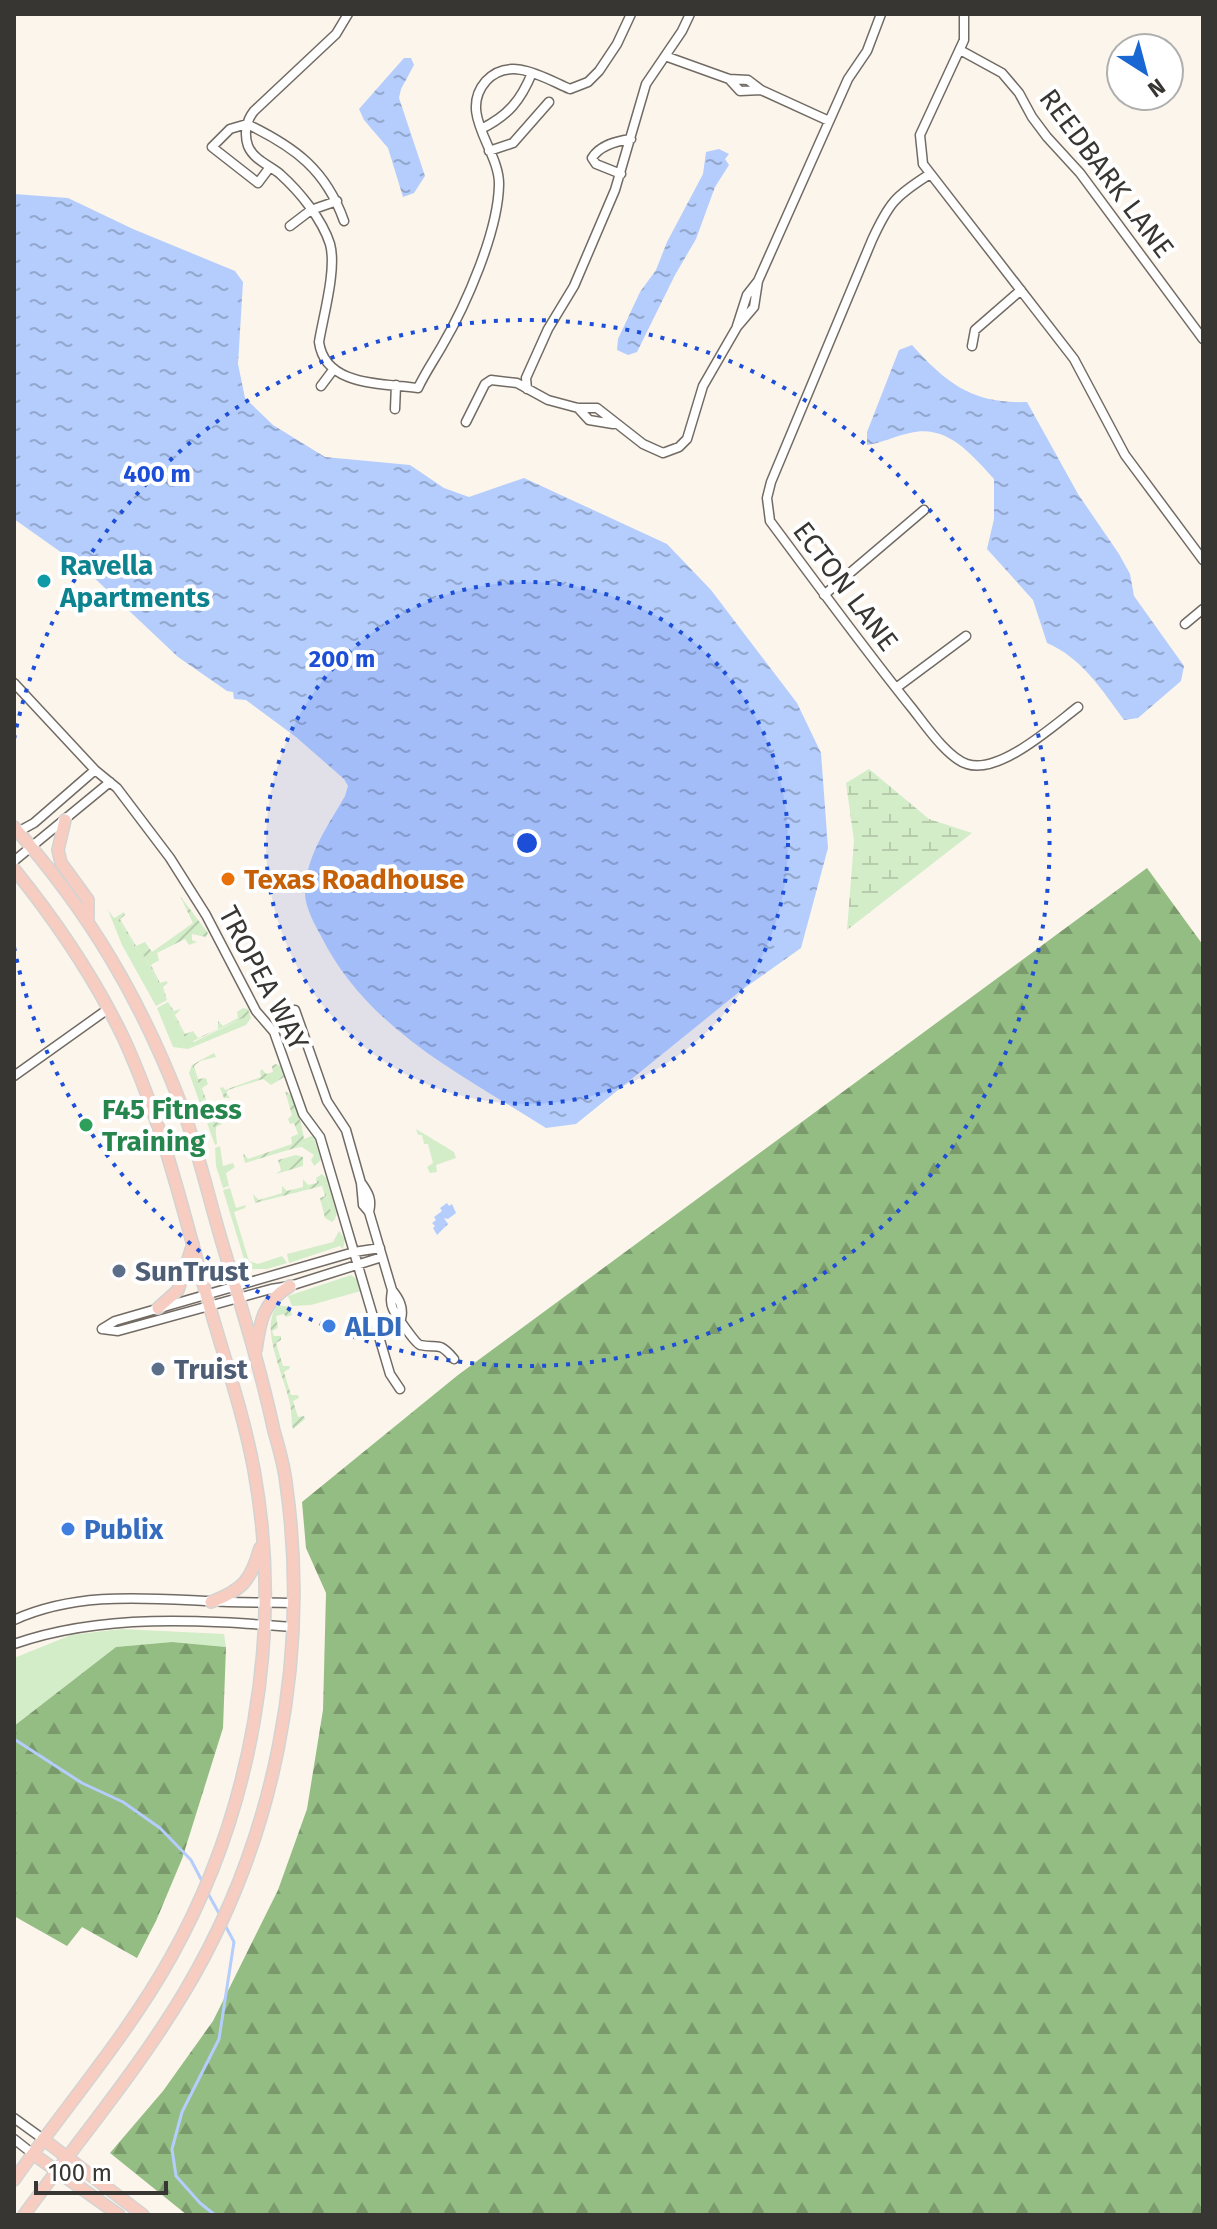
<svg xmlns="http://www.w3.org/2000/svg" width="1217" height="2229" viewBox="0 0 1217 2229" font-family="'Fira Sans',sans-serif">
  <defs>
    <pattern id="forest-firs" width="22" height="20" patternUnits="userSpaceOnUse" patternTransform="scale(2)"><rect width="22" height="20" fill="#94bd83"/><path d="M5 1l3.5 6h-7zM16 11l3.5 6h-7z" fill="#7a9a6c"/></pattern>
    <pattern id="wetland-marsh" width="20" height="14" patternUnits="userSpaceOnUse" patternTransform="scale(2)"><rect width="20" height="14" fill="#d3edc9"/><path d="M1 5h8M5 5V1M11 12h8M15 12V8" fill="none" stroke="#b6ccad"/></pattern>
    <pattern id="garden-furrows" width="10" height="10" patternUnits="userSpaceOnUse" patternTransform="scale(2)"><rect width="10" height="10" fill="#d3edc9"/><path d="M-1 1l2-2M0 10L10 0M9 11l2-2" fill="none" stroke="#b6ccad"/></pattern>
    <pattern id="water-ripples" width="26" height="14" patternUnits="userSpaceOnUse" patternTransform="scale(2)"><rect width="26" height="14" fill="#b4cdfd"/><path d="M2 4q2-2 4 0t4 0M15 11q2-2 4 0t4 0" fill="none" stroke="#93a7cd"/></pattern>
  </defs>
  <rect width="100%" height="100%" fill="#fcf5ec"/>
  <path fill="#d3edc9" d="M108 910 114 918 116 917 137 950 146 958 167 1000 156 1006 122 945Z
    M168 1002 184 1036 194 1042 243 1018H251L246 1025 188 1049 173 1047 157 1008Z
    M192 1065 216 1134 217 1144 215 1145 189 1073Z
    M416 1129 454 1152 456 1158 436 1165 437 1172 430 1173 427 1167 433 1163 428 1144H424L422 1135H418Z
    M314 1138 321 1160 314 1166 311 1160 314 1155 302 1147 295 1148Z
    M220 1146 223 1166 233 1163 235 1167 226 1173 229 1186 223 1188 216 1166 215 1148Z
    M322 1174 326 1178 337 1213 335 1219 329 1207 323 1183 320 1184 316 1178Z
    M230 1188 236 1208 246 1205 245 1208 234 1212 249 1261 258 1264 282 1256 287 1263 267 1269H249L244 1259 223 1190Z
    M339 1231 345 1239 343 1249 340 1246 289 1263 287 1254 333 1242Z
    M351 1275 358 1280 361 1291 311 1305 292 1306 288 1296Z
    M121 1629 224 1634 226 1647 172 1642 116 1647 14 1726V1658L71 1635Z"/>
  <path fill="url(#forest-firs)" d="M1147 868 1203 945V2215H187L110 2153 163 2091 213 2021 278 1890 307 1809 323 1710 326 1593 306 1548 302 1502 458 1375Z
    M172 1642 226 1647 223 1728 182 1859 156 1921 137 1958 82 1927 67 1946 14 1916V1726L116 1647Z"/>
  <path fill="url(#wetland-marsh)" d="M869 769 929 819 972 833 847 930 854 841 846 783Z"/>
  <path fill="url(#garden-furrows)" d="M180 896 208 933 206 937 192 934V940L197 942 189 945 185 939 157 953 159 960 151 965 160 983 166 981 168 983 163 987 167 1000 146 958 137 950 116 917 124 912 125 915 120 919 136 946 145 942 152 952 193 923Z
    M168 1002 174 1011 181 1009 175 1015 185 1034 193 1031 198 1038 218 1029V1021L223 1026 238 1018 237 1012 243 1008 248 1009 251 1018H243L191 1042 184 1036Z
    M214 1053 216 1057 200 1061 194 1066 198 1079 206 1078 208 1084 202 1088 213 1120 219 1119 222 1124 216 1127V1134L192 1065Z
    M276 1064 282 1067 284 1077 271 1085 263 1079 228 1090 226 1093 230 1098H224L220 1088 223 1087 225 1090 261 1077 260 1071 262 1069 266 1074 273 1072 272 1066Z
    M285 1091 291 1095 301 1123 304 1139 312 1136 314 1138 295 1148 245 1163 243 1153 248 1159 292 1144 291 1137 298 1134 294 1123 290 1124 288 1119 292 1115Z
    M296 1155 303 1157V1166L276 1174 281 1170 278 1160Z
    M316 1178 320 1183H323L329 1207 335 1219 332 1222 325 1218 320 1198 325 1196 322 1186 255 1203 253 1194 259 1200 282 1193V1186L287 1191 303 1187V1179L308 1185 317 1183Z
    M278 1305 290 1307 292 1315 286 1317 284 1314 276 1316 278 1328 272 1331 274 1336H281V1340L276 1343 283 1366H290L289 1369 284 1372 291 1395H298L299 1398 293 1401 298 1417 304 1416 305 1419 293 1429C291 1422 292 1412 290 1404 285 1377 258 1327 278 1305Z"/>
  <path fill="url(#water-ripples)" d="M404 58H411L414 65 401 89 399 98 425 176 414 193 403 197 388 148 364 120 359 109Z
    M719 149 729 154 725 159 729 165 715 187 696 239 675 275 637 352 628 355 617 350 618 339 640 292 656 270 667 242 703 174 706 152Z
    M14 194 68 198 133 229 235 271 243 282 238 364 245 398 273 425 325 457 410 465 444 488 469 497 524 478 667 544 711 590 797 703 821 753 828 848 801 948 739 992 576 1124 546 1128C461 1074 368 1030 321 936 314 923 304 905 305 890 307 854 328 826 345 796L348 786 344 779 296 737 246 700 234 699 233 692 227 691 178 657 86 570 14 519Z
    M912 345C947 384 973 404 1027 402L1078 494 1119 554 1130 574 1134 596 1184 666 1181 681 1138 718 1124 720C1102 690 1082 658 1047 643L1033 600 987 549 994 519V479C971 454 947 424 910 433 895 436 882 443 867 445V432L899 350Z
    M447 1203 449 1206 452 1204 456 1213 448 1219 444 1218 448 1224 437 1235 433 1228 435 1226 432 1223 436 1220 434 1217 442 1211 440 1208Z"/>
  <g fill="none" stroke-linecap="round" stroke-linejoin="round">
    <path stroke="#b4cdfd" stroke-width="3" d="M14 1739 82 1783 123 1802 160 1828 191 1860 203 1883
      M206 1890 220 1915
      M215 2215 200 2203 176 2176 172 2149 182 2112 219 2039 234 1942 225 1925"/>
    <g stroke="#716b64" stroke-width="11">
      <path id="minor" d="M348 14 336 34 254 111C246 121 244 134 248 146 254 160 269 165 280 174 300 192 322 219 330 244 337 269 323 317 319 342 325 387 383 383 418 388 425 373 434 360 442 346 466 305 498 232 499 185 500 150 457 114 486 81 510 55 544 78 570 89L588 82 599 71 617 44 631 14
        M964 14V40L920 135 923 164 1074 359 1125 455 1203 560
        M960 50 1002 73 1019 93 1032 117 1047 137 1080 173 1203 339
        M665 56 729 79 748 80 761 90 829 121
        M729 79 740 91 761 90
        M481 129C508 116 521 100 532 73
        M489 151 513 143 549 102
        M270 167 258 183 212 147 230 129 247 124C295 147 326 170 344 221
        M621 174 596 164 592 158C600 145 616 141 631 139
        M930 174C895 196 889 203 872 240L771 482 767 498 770 521C817 584 862 646 911 707 924 723 947 758 967 764 999 775 1053 726 1078 707
        M290 226 311 210 337 201
        M737 326 747 295 758 281 848 79 867 51 881 14
        M972 346 975 330 1021 290
        M321 386 333 370
        M527 389 526 378 548 329 574 286 615 190 646 84 682 31 690 14
        M578 408 589 420 613 424
        M395 409 396 385
        M466 422 485 384 491 380 517 383 548 400 578 408H597L643 444 663 453 679 447 687 439 703 386 737 327 754 307 758 281
        M824 595 924 510
        M1185 624 1203 609
        M14 683 95 770 117 788 170 858 206 915 256 1011 274 1032 303 1114 320 1137 390 1374 400 1389
        M896 688 966 636
        M14 834 34 823 95 770
        M14 861 110 782
        M295 1010 327 1101 346 1130 361 1183 363 1205 369 1212 392 1290C399 1299 404 1307 401 1319
        M14 1076 108 1009
        M362 1184C369 1194 372 1200 369 1212
        M392 1290C391 1297 390 1303 393 1309 395 1314 415 1343 420 1345 438 1349 438 1340 454 1359
        M102 1329 118 1331 271 1289 290 1286 382 1257
        M102 1329 115 1321 354 1252 380 1248
        M14 1620C76 1592 142 1598 208 1601 237 1603 265 1602 294 1603
        M14 1644C103 1613 200 1620 293 1627
        M14 2118 43 2139
        M14 2139 33 2154"/>
    </g>
    <g stroke="#d3d3d2" stroke-width="14">
      <path id="major" d="M65 820 58 850 61 863 88 900V918
        M14 827C90 913 141 1000 182 1107 198 1150 208 1195 221 1239 240 1303 260 1366 274 1431 279 1448 284 1465 286 1483 311 1658 275 1840 185 1991 138 2070 78 2141 24 2215
        M14 869C56 921 94 977 123 1037 159 1115 181 1200 203 1283 220 1346 242 1406 254 1470 284 1634 252 1812 171 1957 127 2036 66 2106 14 2180
        M158 1308 178 1290 193 1244
        M256 1350C260 1321 263 1302 290 1286
        M211 1602C243 1590 251 1580 260 1548
        M43 2139 143 2215
        M33 2154 119 2215"/>
    </g>
    <use href="#minor" stroke="#fff" stroke-width="8"/>
    <use href="#major" stroke="#f7cdc1" stroke-width="11"/>
  </g>
  <circle cx="527" cy="843" r="261" fill="#1d4ed8" fill-opacity=".12"/>
  <g fill="none" stroke="#1d4ed8" stroke-width="4" stroke-dasharray="4 8">
    <circle cx="527" cy="843" r="261"/>
    <path d="M14 739A523 523 0 1 1 14 947"/>
  </g>
  <circle fill="#0f9aa8" stroke="#fff" stroke-width="3" cx="44" cy="581" r="8"/>
  <circle fill="#e8710a" stroke="#fff" stroke-width="3" cx="228" cy="879" r="8"/>
  <circle fill="#2e9e5b" stroke="#fff" stroke-width="3" cx="86" cy="1125" r="8"/>
  <g fill="#5c6f8a" stroke="#fff" stroke-width="3">
    <circle cx="119" cy="1271" r="8"/>
    <circle cx="158" cy="1369" r="8"/>
  </g>
  <g fill="#3f7fe0" stroke="#fff" stroke-width="3">
    <circle cx="329" cy="1326" r="8"/>
    <circle cx="68" cy="1529" r="8"/>
  </g>
  <g text-anchor="middle" stroke-width="8" stroke-linejoin="round" paint-order="stroke">
    <g font-size="28" fill="#383632" stroke="#fff">
      <text transform="translate(1107 173) rotate(53)" y="10">REEDBARK LANE</text>
      <text transform="translate(846 586) rotate(53)" y="10">ECTON LANE</text>
      <text transform="translate(264 978) rotate(62)" y="10">TROPEA WAY</text>
    </g>
    <g font-size="28" font-weight="bold" fill="#0d838f" stroke="#fff" text-anchor="start">
      <text x="60" y="575">Ravella<tspan x="60" dy="32">Apartments</tspan></text>
    </g>
    <g font-size="28" font-weight="bold" fill="#c56008" stroke="#fff" text-anchor="start">
      <text x="244" y="889">Texas Roadhouse</text>
    </g>
    <g font-size="28" font-weight="bold" fill="#27864d" stroke="#fff" text-anchor="start">
      <text x="102" y="1119">F45 Fitness<tspan x="102" dy="32">Training</tspan></text>
    </g>
    <g font-size="28" font-weight="bold" fill="#4e5e75" stroke="#fff" text-anchor="start">
      <text x="135" y="1281">SunTrust</text>
      <text x="174" y="1379">Truist</text>
    </g>
    <g font-size="28" font-weight="bold" fill="#366cbe" stroke="#fff" text-anchor="start">
      <text x="345" y="1336">ALDI</text>
      <text x="84" y="1539">Publix</text>
    </g>
  </g>
  <circle cx="527" cy="843" r="12" fill="#1d4ed8" stroke="#fff" stroke-width="4"/>
  <g font-size="24" text-anchor="middle" font-weight="bold" fill="#1d4ed8" stroke="#fff" stroke-width="8" stroke-linejoin="round" paint-order="stroke">
    <text x="157" y="482">400 m</text>
    <text x="342" y="667">200 m</text>
  </g>
  <rect width="1217" height="2229" fill="none" stroke="#383632" stroke-width="32"/>
  <g transform="translate(1145 72) rotate(144)"><circle r="38" fill="#ffffff" stroke="#afafad" stroke-width="2"/>
  <path d="M0-6L14 30L0 20L-14 30Z" fill="#1867d2"/>
  <text y="-12" font-size="22" font-weight="bold" text-anchor="middle" fill="#383632">N</text>
  </g>
  <path d="M36 2181v12h130v-12" fill="none" stroke="#383632" stroke-width="4"/>
  <text x="48" y="2181" font-size="24" fill="#383632" stroke="#ffffff" stroke-width="6" paint-order="stroke">100 m</text>
</svg>
